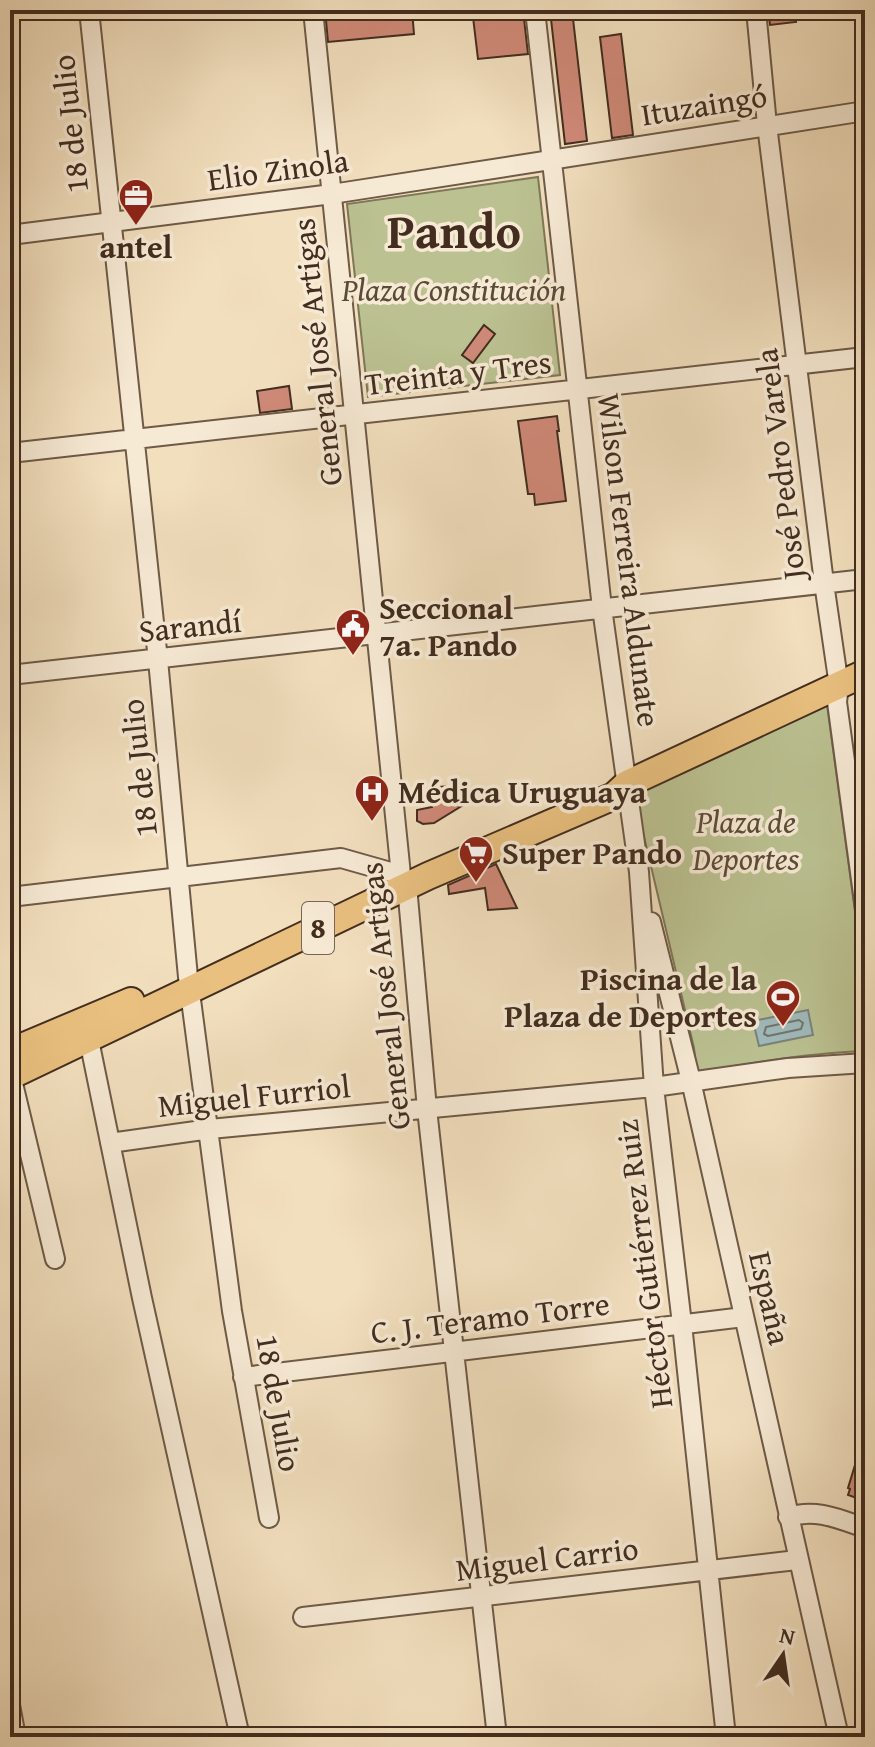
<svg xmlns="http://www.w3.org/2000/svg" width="875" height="1747" viewBox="0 0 875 1747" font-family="'Gentium Book Plus',serif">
  <rect width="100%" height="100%" fill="#f2dfbe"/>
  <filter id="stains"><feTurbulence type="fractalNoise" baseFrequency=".0025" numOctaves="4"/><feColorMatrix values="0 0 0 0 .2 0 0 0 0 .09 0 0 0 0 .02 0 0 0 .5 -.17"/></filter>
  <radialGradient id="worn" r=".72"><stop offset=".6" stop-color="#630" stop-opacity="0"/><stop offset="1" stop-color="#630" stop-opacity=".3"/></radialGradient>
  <path fill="#bbc191" stroke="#7e7758" stroke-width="2" d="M538 177 560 375 368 397 347 204Z
    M826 697 865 985V1051C809 1053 753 1062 697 1073L694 1048 632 786Z"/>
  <path fill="#9fbabb" stroke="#7a827d" stroke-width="2" d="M808 1010 813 1035 759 1046 753 1021Z"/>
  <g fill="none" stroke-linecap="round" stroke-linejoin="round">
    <path stroke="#70746d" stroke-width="2" d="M799 1020 803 1023 801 1029 768 1036 764 1034 766 1027Z"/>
  </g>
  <path fill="#cf8978" stroke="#422d1f" stroke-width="2" d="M325 10H346L347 20 389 16 388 10H412L414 34 328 42Z
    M504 10H523L528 54 478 59 473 17 505 14Z
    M550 10H572L587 141 565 144Z
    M768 10H794L796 22 770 25Z
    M621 34 633 135 612 138 600 37Z
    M484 325 495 334 473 363 462 355Z
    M289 386 292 409 260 413 257 391Z
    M557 416 559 431H557L566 501 535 505 534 494H528L518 421Z
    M461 785 468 802 434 823 423 824 417 821V810L432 807 429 788Z
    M496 864 517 908 488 910 485 888 449 894 448 885Z
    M862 1442H865V1501L848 1495 850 1489 848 1488Z"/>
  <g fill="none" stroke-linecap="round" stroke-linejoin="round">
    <g stroke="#6e5a47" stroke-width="22">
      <path id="minor" d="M89 10 158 660 188 977 232 1311 269 1518
        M313 10 401 875 407 886 427 1109 497 1737
        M535 10 602 608 639 872 654 1087 682 1324 726 1737
        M756 10 767 125 824 583 839 686 837 702 865 909
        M10 235 332 194 865 111
        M10 453 865 357
        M10 675 865 579
        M10 897 341 858 401 875
        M651 922 691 1081 839 1737
        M89 1040 142 1298 240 1737
        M11 1075 55 1259
        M110 1143 210 1129 654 1087 788 1068 865 1063
        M243 1377 744 1317
        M788 1517C816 1508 839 1519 865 1528
        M303 1617 797 1560
        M10 1705 16 1737"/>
    </g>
    <g stroke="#422d1f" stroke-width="30">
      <path id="highway" d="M10 1052 131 1001
        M10 1076 428 876 614 796 627 784 865 673"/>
    </g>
    <use href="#minor" stroke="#f7ead5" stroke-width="18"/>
    <use href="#highway" stroke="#e9c07f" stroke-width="26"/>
  </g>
  <defs>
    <g id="office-pin" transform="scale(1.8)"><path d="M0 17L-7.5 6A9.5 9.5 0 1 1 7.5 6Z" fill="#8f2418" stroke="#f7ead5"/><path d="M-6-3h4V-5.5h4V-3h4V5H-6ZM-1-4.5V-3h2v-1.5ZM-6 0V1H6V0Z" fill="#fff"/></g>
    <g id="civic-pin" transform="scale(1.8)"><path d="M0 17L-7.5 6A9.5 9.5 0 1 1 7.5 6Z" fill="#8f2418" stroke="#f7ead5"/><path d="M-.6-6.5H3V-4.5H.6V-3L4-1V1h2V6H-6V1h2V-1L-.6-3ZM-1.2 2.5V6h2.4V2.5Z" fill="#fff"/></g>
    <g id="hospital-pin" transform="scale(1.8)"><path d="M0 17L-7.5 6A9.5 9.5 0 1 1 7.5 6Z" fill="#8f2418" stroke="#f7ead5"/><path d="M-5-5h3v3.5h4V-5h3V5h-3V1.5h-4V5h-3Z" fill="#fff"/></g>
    <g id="supermarket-pin" transform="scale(1.8)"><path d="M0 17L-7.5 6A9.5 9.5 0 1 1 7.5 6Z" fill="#8f2418" stroke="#f7ead5"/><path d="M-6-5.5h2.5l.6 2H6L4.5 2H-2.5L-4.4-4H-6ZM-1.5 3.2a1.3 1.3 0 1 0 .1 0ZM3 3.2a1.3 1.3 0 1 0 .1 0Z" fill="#fff"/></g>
    <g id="stadium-pin" transform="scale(1.8)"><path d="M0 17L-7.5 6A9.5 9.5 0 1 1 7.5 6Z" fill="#8f2418" stroke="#f7ead5"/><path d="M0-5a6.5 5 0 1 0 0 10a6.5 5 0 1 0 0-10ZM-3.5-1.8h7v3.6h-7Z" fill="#fff"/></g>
  </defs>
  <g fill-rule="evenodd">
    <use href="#office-pin" x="136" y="196"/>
    <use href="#civic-pin" x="353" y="626"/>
    <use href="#hospital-pin" x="372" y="792"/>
    <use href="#supermarket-pin" x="476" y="853"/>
    <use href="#stadium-pin" x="783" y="997"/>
  </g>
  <g text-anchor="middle" stroke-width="7" stroke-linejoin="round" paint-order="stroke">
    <rect fill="#f7ead5" stroke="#786656" stroke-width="2" x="302" y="902" width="32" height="52" rx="6"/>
    <g font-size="30" font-weight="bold" fill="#422d1f">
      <text x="318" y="938">8</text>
    </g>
    <g font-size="32" fill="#422d1f" stroke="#f7ead5">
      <text transform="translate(704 105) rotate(-9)" y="11">Ituzaingó</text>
      <text transform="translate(70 124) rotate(-96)" y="11">18 de Julio</text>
      <text transform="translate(278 170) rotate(-8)" y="11">Elio Zinola</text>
      <text transform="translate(317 352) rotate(-96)" y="11">General José Artigas</text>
      <text transform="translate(458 373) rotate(-7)" y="11">Treinta y Tres</text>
      <text transform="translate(780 464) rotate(-97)" y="11">José Pedro Varela</text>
      <text transform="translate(629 560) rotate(83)" y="11">Wilson Ferreira Aldunate</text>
      <text transform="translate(190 626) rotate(-6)" y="11">Sarandí</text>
      <text transform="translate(139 768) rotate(-96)" y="11">18 de Julio</text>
      <text transform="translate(385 996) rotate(-96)" y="11">General José Artigas</text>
      <text transform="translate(254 1096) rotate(-6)" y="11">Miguel Furriol</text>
      <text transform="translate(644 1264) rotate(-97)" y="11">Héctor Gutiérrez Ruiz</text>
      <text transform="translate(770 1298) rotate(77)" y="11">España</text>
      <text transform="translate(490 1318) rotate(-7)" y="11">C. J. Teramo Torre</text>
      <text transform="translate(279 1403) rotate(80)" y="11">18 de Julio</text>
      <text transform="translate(547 1559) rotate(-7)" y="11">Miguel Carrio</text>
    </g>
    <g font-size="32" font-weight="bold" fill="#422d1f" stroke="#f7ead5" text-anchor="start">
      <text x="136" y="258" text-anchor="middle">antel</text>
      <text x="379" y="619">Seccional<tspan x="379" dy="37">7a. Pando</tspan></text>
      <text x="398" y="803">Médica Uruguaya</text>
      <text x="502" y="864">Super Pando</text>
      <text x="757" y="990" text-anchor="end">Piscina de la<tspan x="757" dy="37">Plaza de Deportes</tspan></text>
    </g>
    <g font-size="32" font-style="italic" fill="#5a4b36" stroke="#f7ead5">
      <text x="454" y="301">Plaza Constitución</text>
      <text x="746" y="833">Plaza de<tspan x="746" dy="37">Deportes</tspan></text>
    </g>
    <g font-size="48" font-weight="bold" fill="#422d1f" stroke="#f7ead5">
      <text x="454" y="248">Pando</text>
    </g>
  </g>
  <rect width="875" height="1747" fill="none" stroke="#f2dfbe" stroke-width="40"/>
  <rect x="12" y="12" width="851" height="1723" fill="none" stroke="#422d1f" stroke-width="4"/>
  <rect x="20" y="20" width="835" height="1707" fill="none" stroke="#422d1f" stroke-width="2"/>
  <g transform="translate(783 1655) rotate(13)" stroke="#f7ead5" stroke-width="6" paint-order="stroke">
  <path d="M0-6L14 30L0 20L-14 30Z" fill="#422d1f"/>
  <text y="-12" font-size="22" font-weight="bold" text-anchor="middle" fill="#422d1f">N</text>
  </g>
  <rect width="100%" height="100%" filter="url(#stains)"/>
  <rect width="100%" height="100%" fill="url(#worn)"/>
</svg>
